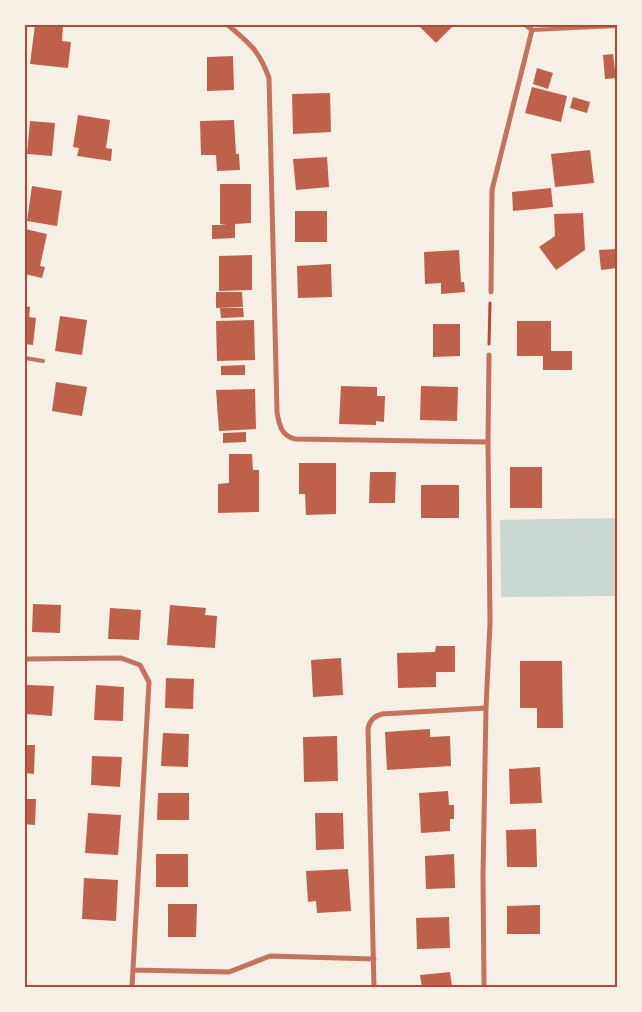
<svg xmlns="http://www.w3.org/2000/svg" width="642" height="1012" viewBox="0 0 642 1012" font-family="Manrope,sans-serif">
  <rect width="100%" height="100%" fill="#f6efe4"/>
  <path fill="#c9d6d2" d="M617 518V596L501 597 500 520Z"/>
  <path fill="#bf614a" d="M35 25H63L62 41 71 42 68 68 30 64Z
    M418 25H454L436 43Z
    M613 54 616 78 605 79 603 55Z
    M233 56 234 90 207 91V57Z
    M537 68 553 73 548 89 533 84Z
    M532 87 567 96 561 122 525 113Z
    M330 93 331 132 293 134 292 94Z
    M573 97 590 102 587 113 570 108Z
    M78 115 110 120 106 148 112 149 111 161 77 156 79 148 73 147Z
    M234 120 236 154H239L240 170 217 171 216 155H201L200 121Z
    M30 121 55 123 52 156 27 154Z
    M590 150 594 183 555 187 551 154Z
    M327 157 329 187 296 190 293 159Z
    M220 184H251V223L235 224V238L212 239V225H226L220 224Z
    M32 186 62 191 57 226 27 221Z
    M551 188 553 207 513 211 512 192Z
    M295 211H327V242H295Z
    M583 213 585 250 556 270 539 247 555 236 554 214Z
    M25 229 47 234 40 266 45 267 42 278 25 274Z
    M617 249V268L601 270 599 250Z
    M459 250 461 282H464L465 292 441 294V283L425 284 424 252Z
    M252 255V290L219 291V256Z
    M331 264 332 297 298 298 297 266Z
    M216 292H242L243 307 216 308Z
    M25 306 30 307 29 317 36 318 33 345 25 344Z
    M220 308H243L244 317 221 318Z
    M60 316 87 320 82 355 55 351Z
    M254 320 255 360 217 361 216 321Z
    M517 321H551V351H572V370H543V356H517Z
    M433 324H460V356L433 357Z
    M245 365V375H221V366Z
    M56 382 87 387 82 416 52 411Z
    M341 386 377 387V396H385L384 422 376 421V425L339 424Z
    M421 386 458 387 457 421 420 420Z
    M255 389 256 429 219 431 216 390Z
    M246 432V442L223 443V433Z
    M229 454H252L253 470H259V512L218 513V484L229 483Z
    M299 463H336V514L306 515 305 494H299Z
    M510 467H542V508H510Z
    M370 472H396L395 503H369Z
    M421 485H459V518H421Z
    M33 604 61 605 60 633 32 632Z
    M170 605 206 608 205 615 217 616 215 648 167 645Z
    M110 608 141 610 139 640 108 639Z
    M436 646H455V672H436V687L398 688 397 653 435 652Z
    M341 658 343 695 313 697 311 660Z
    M520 661H562L563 728H537V708H520Z
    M166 678 194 679 193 709 165 708Z
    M27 685 54 686 52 716 26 714Z
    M96 685 124 687 123 721 94 720Z
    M430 729V737L450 736 451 766 387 770 385 732Z
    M163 733 189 734 188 767 161 766Z
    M337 736 338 781 304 782 303 737Z
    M25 745H35L34 774 25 773Z
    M92 756 122 757 120 787 91 785Z
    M540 767 542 803 510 804 509 769Z
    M448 791 449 805H454V819H450V831L421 833 419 793Z
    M158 793H189V820H157Z
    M25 799H36L35 825 25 824Z
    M88 813 121 815 118 855 85 853Z
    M315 813H343L344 849 316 850Z
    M536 829 537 867H507L506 830Z
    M156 854H188V887H156Z
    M454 854 455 888 426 889 425 856Z
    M348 869 351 911 317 913 316 901 308 902 306 871Z
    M84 878 118 880 116 921 82 919Z
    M168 904H197L196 937H168Z
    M540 905V934H507V906Z
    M449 917 450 948 417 949 416 918Z
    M450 972 452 987H422L420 975Z"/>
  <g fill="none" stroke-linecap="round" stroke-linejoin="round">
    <path stroke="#b5482f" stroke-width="3" d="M489 344 490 303"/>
    <path stroke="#c5725c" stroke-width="4" d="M532 30 617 26
      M25 358 43 361"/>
    <path stroke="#c5725c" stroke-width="5" d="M228 25C250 44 259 50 269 78L277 412C279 424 281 436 295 439L488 442
      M491 292 492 190 532 30 526 25
      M25 659 121 658 140 665 149 682 132 987
      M134 970 229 972 270 956 374 959
      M374 987 368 728C370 720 374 716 382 714L486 708
      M484 987 483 875 486 708 490 623 488 442 489 355"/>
  </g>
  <rect width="642" height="1012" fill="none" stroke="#f6efe4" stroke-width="52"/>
  <rect x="26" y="26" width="590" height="960" fill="none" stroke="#b5482f" stroke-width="2"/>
</svg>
